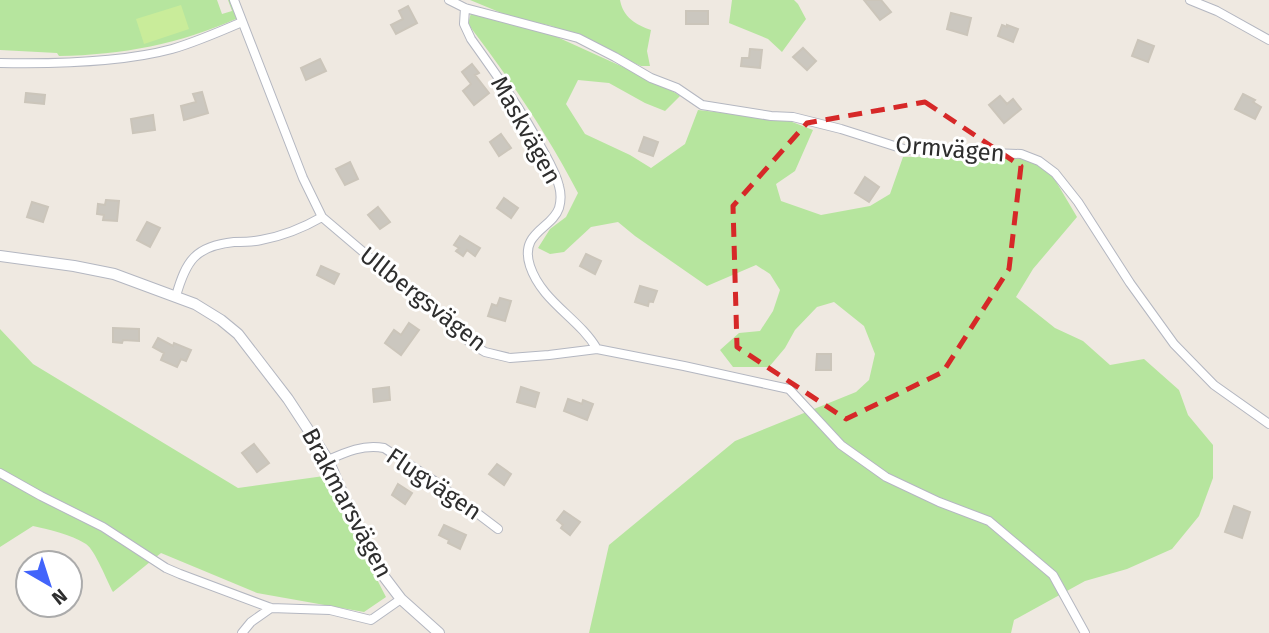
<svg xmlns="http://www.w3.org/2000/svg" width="1269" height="633" viewBox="0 0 1269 633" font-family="'Fira Sans',sans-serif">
  <rect width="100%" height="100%" fill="#efe9e1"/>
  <path fill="#b6e59e" d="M0 0H217L222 14 232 11 228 0H234L238 18C180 44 122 55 59 56L57 53 0 50Z
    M470 0H620C623 17 636 25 651 30L647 51 650 66H641L552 26 511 17Z
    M732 0H794L798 4 806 19 782 52 768 39 729 23Z
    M471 13 546 32 665 86 680 96 665 111 645 103 609 83 578 80 566 104 585 134 630 155 651 168 685 144 698 110 787 120 813 130 795 171 776 184 781 201 821 215 870 206 890 194 903 157 956 156 1027 159 1051 173 1077 217 1033 269 1016 297 1055 328 1083 341 1110 365 1144 359 1179 390 1188 415 1213 445V478L1199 516 1172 549 1127 569 1085 581 1014 620 1011 633H589L609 545 735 441 856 392 869 380 875 354 864 326 834 302 817 307 795 330 785 348 769 367H733L720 350 739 333 760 331 773 311 780 290 770 274 756 265 707 286 635 236 618 222 591 227 564 252 550 254 538 248 550 229 566 217 578 193C547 133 509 78 468 24Z
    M0 329 33 364 238 488 324 476 386 597 364 612 257 593 161 553 113 592C107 581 95 550 86 544 70 534 50 530 33 526L0 547Z"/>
  <path fill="#c9ec9a" d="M181 5 189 29 144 44 136 19Z"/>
  <path fill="#cbc7bf" stroke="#cbc5ba" stroke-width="2" d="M864 0H881L891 12 880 20Z
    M408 6 417 23 396 34 391 25 403 19 399 11Z
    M686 11H708V24H686Z
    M951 13 971 18 967 35 947 29Z
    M1002 25 1007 27V25L1018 29 1013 42 998 36Z
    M1138 40 1154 46 1148 62 1132 56Z
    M803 48 816 61 807 70 793 57Z
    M750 49 762 50 760 68 741 66 742 58H749Z
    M320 59 326 71 306 80 301 68Z
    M472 64 479 73 475 75 489 93 474 105 463 91 471 84 462 72Z
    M202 92 208 113 184 120 181 106 196 102 193 94Z
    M26 93 45 95 44 104 25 102Z
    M1243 94 1255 100 1253 102 1261 107 1255 119 1235 109Z
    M1000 96 1007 104 1013 99 1021 109 1004 123 989 105Z
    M153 115 155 130 133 133 131 119Z
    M501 134 511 148 499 156 490 142Z
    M644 137 658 142 653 156 639 151Z
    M350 162 358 179 345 185 336 169Z
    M865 177 879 187 869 202 855 193Z
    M504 198 518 208 511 218 497 208Z
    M106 200 119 201 117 221 103 220 104 215 97 214 98 204 105 205Z
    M32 202 48 207 43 222 27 217Z
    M378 207 390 222 380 229 368 215Z
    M147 222 160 228 150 247 137 240Z
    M460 236 480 248 475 256 467 250 463 256 456 251 459 248 454 245Z
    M586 254 601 261 595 274 580 266Z
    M321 266 339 274 334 284 317 275Z
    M640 286 657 291 653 302 649 301 648 306 635 302Z
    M500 298 511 301 505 321 488 316 492 304 497 306Z
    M409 323 419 330 401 355 385 343 394 330 401 335Z
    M113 328 139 329V341L123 340 122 343 113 342Z
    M158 338 173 346 174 343 191 350 186 361 181 359 177 367 161 360 164 353 153 347Z
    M817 354H831V370H816Z
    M389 387 390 400 374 402 373 389Z
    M521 387 539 393 535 407 517 402Z
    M568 399 582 404 583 400 593 404 587 420 564 411Z
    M254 444 269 463 257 472 242 453Z
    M497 464 511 474 504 485 489 474Z
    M398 484 412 493 405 504 392 495Z
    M1234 506 1250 512 1242 538 1225 532Z
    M564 511 580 522 570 535 561 528 563 525 557 520Z
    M444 525 466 535 460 549 448 543 449 540 439 535Z"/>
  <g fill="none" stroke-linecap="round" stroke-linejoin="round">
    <g stroke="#b4b7c1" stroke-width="10">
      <path id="minor" d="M234 0 303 178 322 217 473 345 485 352 510 358 549 355 597 349 684 366 789 389 841 445 886 477 939 502 989 521 1053 575 1085 633
        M449 0 465 8 578 38 615 57 651 78 677 88 702 105 771 116 793 117 841 129 907 150 1021 154 1039 161 1055 173 1078 202 1130 283 1174 344 1214 385 1269 424
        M1190 0 1217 11 1269 40
        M465 8 464 24 471 39C496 74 521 109 541 147 548 160 556 173 559 186 561 193 561 201 559 208 552 229 519 232 530 266 542 302 579 318 597 349
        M0 63C53 64 120 63 172 49 196 42 219 32 242 22
        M176 296C186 261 195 246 234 242 243 242 252 242 261 240 283 236 303 228 322 217
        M328 460C346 452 364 444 384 448L436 482 498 529
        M0 473 41 496 103 527 166 568 180 574 271 608 330 610 371 620 401 599
        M242 633 251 622 271 608"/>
    </g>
    <g stroke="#b4b7c1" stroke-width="12">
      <path id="tertiary" d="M0 256 74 266 114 274 195 304 221 320 238 334 288 399 328 460 360 534 382 574 401 599 439 633"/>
    </g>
    <use href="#minor" stroke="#fff" stroke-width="8"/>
    <use href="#tertiary" stroke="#fff" stroke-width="10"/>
  </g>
  <path fill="none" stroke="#d62828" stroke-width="5" stroke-dasharray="14 9" stroke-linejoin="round" d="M925 102 1021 166 1009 269 943 372 846 419 737 347 733 206 807 123Z"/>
  <g text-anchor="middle" stroke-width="6" stroke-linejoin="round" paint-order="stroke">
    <g font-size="24" fill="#2e2e2e" stroke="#fff">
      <text transform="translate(526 130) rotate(61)" y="8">Maskvägen</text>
      <text transform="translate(950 149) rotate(5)" y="8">Ormvägen</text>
      <text transform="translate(423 299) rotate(38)" y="8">Ullbergsvägen</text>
      <text transform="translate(434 484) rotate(34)" y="8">Flugvägen</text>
      <text transform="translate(347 503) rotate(62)" y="8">Brakmarsvägen</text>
    </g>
  </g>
  <g transform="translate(49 584) rotate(141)"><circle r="33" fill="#ffffff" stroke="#ababab" stroke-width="2"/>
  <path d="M0-5L12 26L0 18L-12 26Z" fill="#4264fb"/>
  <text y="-10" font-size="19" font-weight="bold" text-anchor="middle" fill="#2e2e2e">N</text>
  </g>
</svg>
